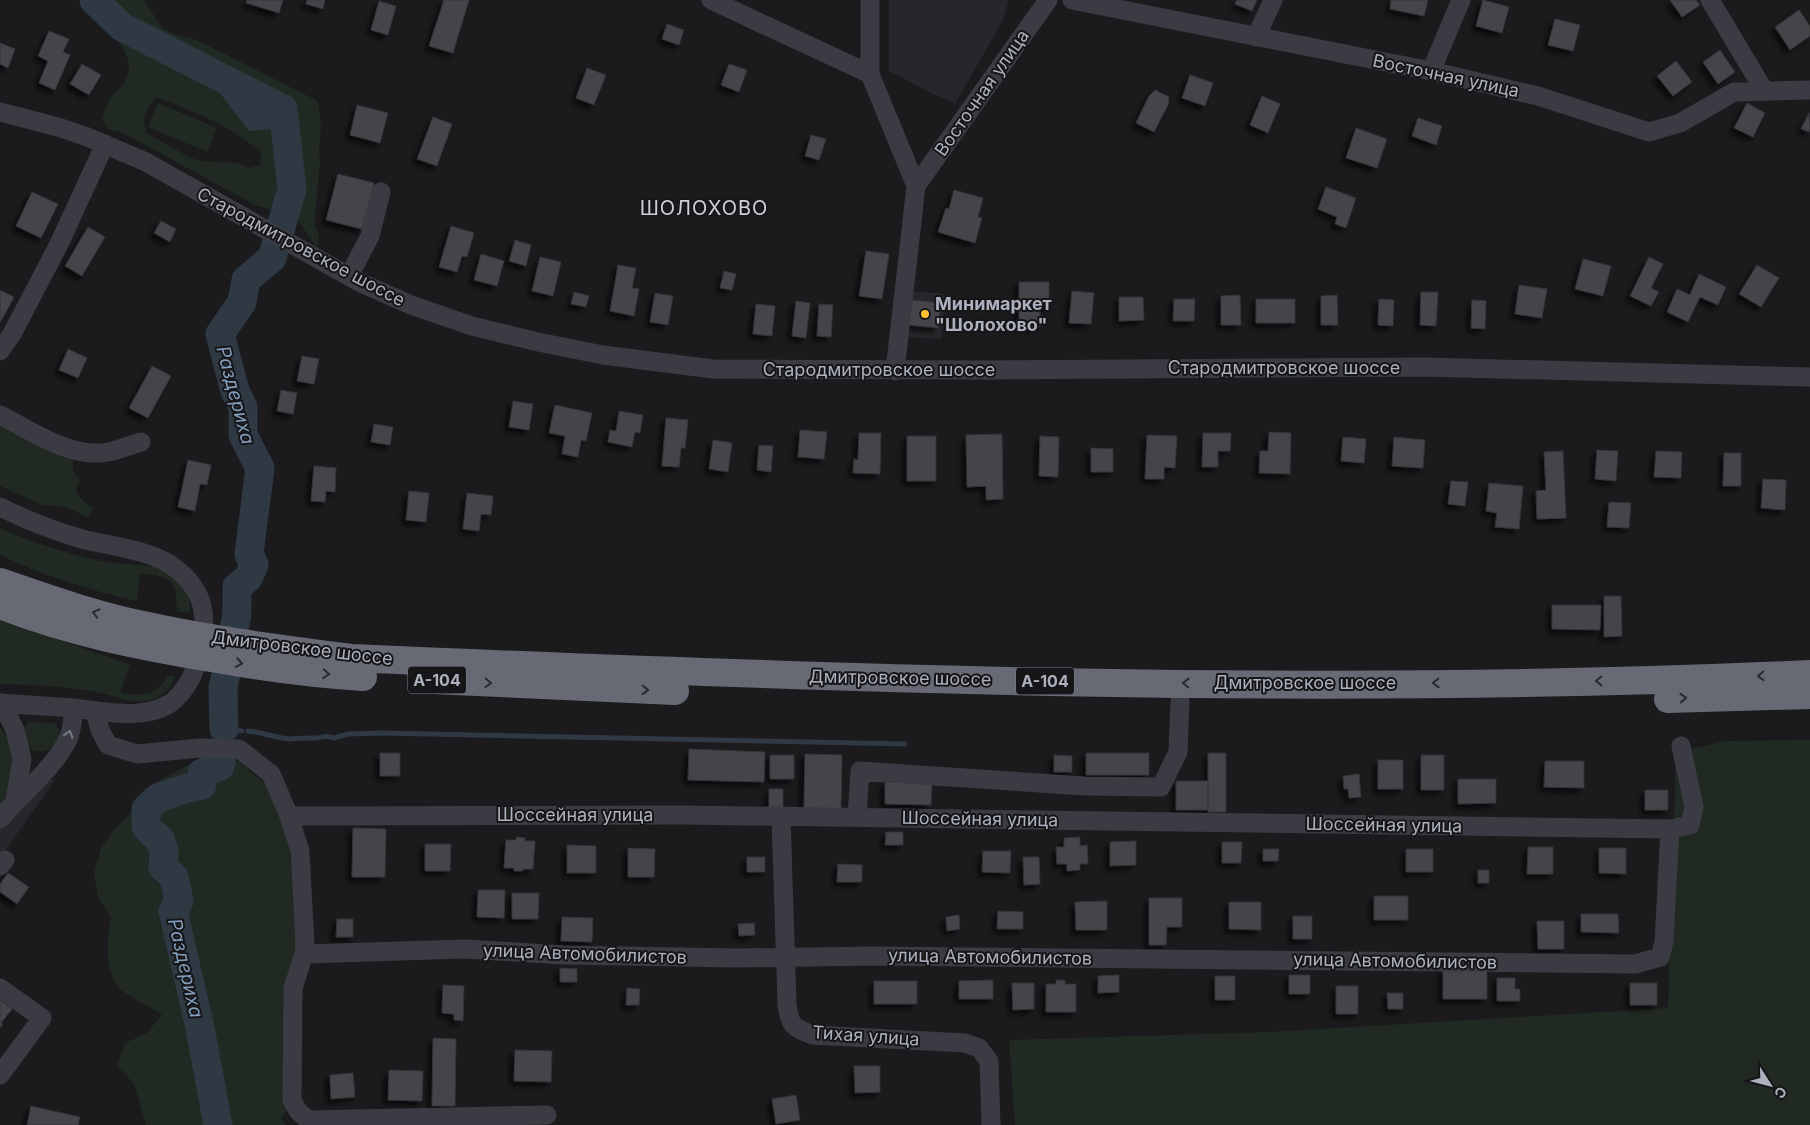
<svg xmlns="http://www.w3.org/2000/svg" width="1810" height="1125" viewBox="0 0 1810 1125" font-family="Inter,sans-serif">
  <defs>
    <filter id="shadow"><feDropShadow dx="-4.5" dy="4.5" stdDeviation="2.5" flood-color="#0009"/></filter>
  </defs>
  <rect width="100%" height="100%" fill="#1b1a1d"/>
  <path fill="#27262a" d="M889 0H1009L1002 22 955 104 931 93 889 71Z
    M911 291 945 294 941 339 905 337Z
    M0 779 55 780 0 858Z"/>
  <path fill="#202922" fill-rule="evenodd" d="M83 0H144C153 11 158 28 172 33 180 37 190 37 199 41L318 101 321 127 319 150 320 163 314 224 319 235 317 248 299 222 278 212 255 205 121 132 109 130 102 120C104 112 106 102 112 96 118 90 121 88 125 81 127 77 129 71 129 66 128 46 97 14 83 0ZM157 97C193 112 232 125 261 153L260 165 249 168 237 163 202 161 191 158 146 133C142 115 146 110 157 97Z
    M158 103 217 128 207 152 148 127Z
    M0 422 73 458V470L80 480 76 491 83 501 94 508 87 517 66 507 42 505 0 486Z
    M0 528C33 543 71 555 106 562 125 565 146 563 164 570 180 577 192 595 190 613L177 611C176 576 171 578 140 573L137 601C90 590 44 576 0 555Z
    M0 620 130 664 121 689 122 693C145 696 155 696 168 676L175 677C171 687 164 695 154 699 136 706 118 697 101 693 88 690 75 689 62 687 42 685 21 685 0 684Z
    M28 722 55 723C72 743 34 765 26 741 23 733 24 729 28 722Z
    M0 727C3 732 8 738 11 744 18 759 9 791 0 805Z
    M1810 740V1125H1015L1009 1040 1269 1032 1668 1008 1676 753 1725 741Z
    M208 754 239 762 265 784 289 838 296 941 289 1107 281 1118 286 1125H146L134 1084 117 1066 125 1043 147 1033 162 1014C153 1009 122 993 118 987 104 967 107 939 111 917L98 897 94 873 101 848 115 829 133 811 144 789Z"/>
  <path fill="#2f3943" d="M208 63 239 72 283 101 286 122 275 129 249 131 209 79Z"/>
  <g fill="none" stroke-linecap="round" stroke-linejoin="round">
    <path stroke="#2f3943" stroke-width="5" d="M224 729 242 731
      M248 731C262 732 278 739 291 739 299 738 307 738 315 738 324 738 324 734 334 738L348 734 382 733 905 744"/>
    <path stroke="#2f3943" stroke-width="29" d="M94 0 122 27 283 109 292 189 272 258 246 280 242 302 220 334 235 391 243 407V435L260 468 249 554 254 565 248 578 237 587V614L223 688 224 729
      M218 1125 200 1028 173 911 179 901 174 877 163 867 164 851 160 839 152 833 146 826V809L158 798 184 789 202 785V773L220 766 222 754"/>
  </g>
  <path fill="#45454a" stroke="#353439" filter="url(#shadow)" d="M247 0H283L279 13 246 3Z
    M307 0H325L323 9 306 4Z
    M444 0H469L453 53 429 46Z
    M1237 0H1257L1252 11 1235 4Z
    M1391 0H1428L1424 16 1390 9Z
    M1483 0 1509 7 1502 33 1476 26Z
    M1670 0H1696L1700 5 1682 17Z
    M379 1 396 6 388 35 371 30Z
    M1799 10 1810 26V36L1790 50 1775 27Z
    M1555 19 1580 25 1573 51 1548 45Z
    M667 24 684 30 679 45 662 39Z
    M49 31 69 39 63 52 70 55 55 90 39 83 48 61 38 56Z
    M0 43 15 49 8 68 0 64Z
    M1720 50 1735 72 1718 84 1703 62Z
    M1676 61 1692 82 1673 96 1657 76Z
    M82 64 101 75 89 95 70 84Z
    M729 64 747 70 739 92 721 85Z
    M587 68 606 75 594 105 576 98Z
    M1190 75 1213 83 1205 106 1182 98Z
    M1155 90 1169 97 1168 105 1154 132 1136 123 1149 96Z
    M1262 96 1280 104 1268 133 1250 125Z
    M1747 103 1765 113 1753 137 1734 128Z
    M357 105 388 113 380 143 350 135Z
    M1809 113 1810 129 1809 132 1801 129Z
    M433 117 452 124 437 166 417 159Z
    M1418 118 1442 126 1436 145 1412 136Z
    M1356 128 1387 139 1377 168 1346 158Z
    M811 135 826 139 819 160 805 156Z
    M338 174 374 183 362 229 326 220Z
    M1326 187 1356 198 1346 228 1335 224 1337 217 1318 209Z
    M954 190 983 198 978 217 982 218 975 243 938 232 946 208 949 209Z
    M32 192 58 204 41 238 16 226Z
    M161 221 176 229 170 242 154 233Z
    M451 226 474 233 467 257 462 256 457 272 439 267Z
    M88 227 105 237 82 276 65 266Z
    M515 240 531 245 526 266 509 261Z
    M866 251 889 254 882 299 859 296Z
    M481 254 504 261 497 286 474 280Z
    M540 257 561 262 553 296 532 291Z
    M1649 257 1663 264 1651 288 1659 292 1651 306 1630 296Z
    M1583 259 1611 266 1603 296 1575 289Z
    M618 265 636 268 632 288 639 289 634 316 610 311Z
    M1757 265 1779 278 1761 307 1739 294Z
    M724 271 736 274 732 290 720 288Z
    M1699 274 1726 287 1718 305 1700 297 1688 322 1667 312 1677 289 1690 295Z
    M1019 282H1049V307H1040V327H1019Z
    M1519 285 1547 289 1542 318 1515 314Z
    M0 290 14 297 0 323Z
    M1072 291 1094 293 1091 324 1069 323Z
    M574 292 589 296 586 307 571 304Z
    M1421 292H1438L1436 326 1420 325Z
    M655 293 673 296 668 325 650 322Z
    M1240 295 1241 325H1221V296Z
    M1337 295 1338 325H1321V296Z
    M1119 297H1143L1144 320 1119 321Z
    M1174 299H1195L1194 321H1173Z
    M1256 299H1295V323H1256Z
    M1379 299 1394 300 1393 326 1378 325Z
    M912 300 941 303 938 328 909 325Z
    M1472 300 1486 301 1485 329 1471 328Z
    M796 301 810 303 806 338 792 336Z
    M756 304 775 306 772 336 753 334Z
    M819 304 833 305 831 337 817 336Z
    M68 349 87 358 78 378 59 370Z
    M302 356 319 359 314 384 297 381Z
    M152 366 171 376 148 418 129 408Z
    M281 390 297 393 293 414 277 411Z
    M513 401 533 404 529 430 509 427Z
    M555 405 592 413 586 441 581 440 578 457 562 454 565 436 549 433Z
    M619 411 643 415 640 433 635 432 632 447 608 442 610 430 616 431Z
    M666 418 688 420 685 448H681L679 467 662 466Z
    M374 424 393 427 390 445 371 442Z
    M800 430 827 432 824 459 798 457Z
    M1269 432 1291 433 1290 474 1259 473 1260 451H1268Z
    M859 433H881L880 474 853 473 854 459 858 460Z
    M1203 433H1231L1230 451H1218V467H1202Z
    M1002 434 1003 499 986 500V486L967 487 966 435Z
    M1147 435 1177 436 1175 468 1164 467V479H1145Z
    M907 436H936V481H907Z
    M1040 436 1059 437 1058 477 1039 476Z
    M1343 437 1366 439 1364 463 1341 461Z
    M1394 437 1425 440 1423 468 1392 466Z
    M713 440 732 443 728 472 709 469Z
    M759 445 773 446 771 472 757 470Z
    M1091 448 1113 449V472H1091Z
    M1597 450 1618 451 1616 481 1595 479Z
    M1563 451 1566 518 1537 519 1536 491 1546 490 1544 452Z
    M1656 451 1682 452 1681 478 1654 477Z
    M1724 453H1741V486H1723Z
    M188 460 211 465 207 485 200 484 195 511 178 507Z
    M314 466 336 468 335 492 326 491 325 502 311 501Z
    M1763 479 1786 480 1785 510 1761 508Z
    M1451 481 1468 482 1465 506 1448 504Z
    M1489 483 1523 486 1519 529 1495 527 1497 513 1486 511Z
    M409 491 429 493 426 522 406 520Z
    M467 493 493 496 491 515 481 514 479 531 463 529Z
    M1609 502 1631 503 1629 528 1607 527Z
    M1604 596H1621L1622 636 1604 637Z
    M1552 605H1601L1600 630 1552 629Z
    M689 749 765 752 764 782 688 780Z
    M380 753H400V776H380Z
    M1086 753H1149V775H1086Z
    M1208 753H1226V812H1208Z
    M805 754 842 755 841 809 804 808Z
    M770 755H794V779H770Z
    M1054 755 1072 756V772H1054Z
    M1421 755H1444V790H1421Z
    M1378 760H1403V789H1378Z
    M1545 761H1584V788L1544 787Z
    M1359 774 1361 797 1349 798 1348 789H1344L1343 776Z
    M1458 779H1496V803L1458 804Z
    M1176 781H1208V810H1176Z
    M885 782 932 783 931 805 885 804Z
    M769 789H783V808L769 807Z
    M1645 790H1668V810H1645Z
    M353 828 386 829 385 877H352Z
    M886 832H903V845H885Z
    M516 837 525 838V841H535L533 869H523V871H514V868H504L506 840H516Z
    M1080 837V846L1087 845 1088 864H1080V870L1067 871V864H1057L1056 847H1064V838Z
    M1136 841V865L1110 866V842Z
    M1222 842H1242L1241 863H1222Z
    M425 844H451L450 871H425Z
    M567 845 596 846V873H567Z
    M1528 847H1553V874H1527Z
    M628 848 655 849 654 877H628Z
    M1599 848H1626V874L1599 873Z
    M1263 849H1279L1278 861H1263Z
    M1406 849H1433V872H1406Z
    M983 851H1011L1010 873 982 872Z
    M747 857H765V872H747Z
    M1023 857H1039L1040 884 1024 885Z
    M838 864 862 865V882H837Z
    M1478 870H1489V883H1478Z
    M8 873 29 887 17 904 0 892V884Z
    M478 890H505L504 918 477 917Z
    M512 893H539L538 919H512Z
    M1374 896H1408V920H1374Z
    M1149 898H1182V927H1167L1166 945H1149Z
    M1107 901V930H1076L1075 902Z
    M1229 902H1261V930L1229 929Z
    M998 911 1023 912V929H997Z
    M1581 914H1618L1619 933 1581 932Z
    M959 915 960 929 947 931 946 917Z
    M1293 916H1312V939H1293Z
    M562 917 593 918 592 942 561 941Z
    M337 919H353V937H336Z
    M1537 921H1564V949H1538Z
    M754 923 755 935 739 936 738 924Z
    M560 968 577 969V982H560Z
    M1487 968V999H1443V969Z
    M1119 975V992L1098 993V976Z
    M1289 975H1310V994H1289Z
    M1215 976H1235V1000H1215Z
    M1497 978H1515V989H1520V1001H1497Z
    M993 980V999H959V981Z
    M1056 980H1065V984H1076V1012H1046V984H1056Z
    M874 981H917V1004H874Z
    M1012 983H1034V1009L1013 1010Z
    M1630 983H1657V1005H1630Z
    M443 985 464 986 463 1021 454 1020V1014L442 1013Z
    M1336 986H1358V1014H1336Z
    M627 988 640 989 639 1005H626Z
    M1387 993H1403V1009H1388Z
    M0 1000 12 1009 1 1023 3 1024 0 1028Z
    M433 1038 456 1039 455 1106H432Z
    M515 1050 552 1051 551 1082 514 1081Z
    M854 1066H880V1092L855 1093Z
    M389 1070 423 1071 422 1101 388 1100Z
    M353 1073 355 1097 331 1099 330 1075Z
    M796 1095 800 1120 776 1124 772 1099Z
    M31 1106 80 1117 78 1125H27Z"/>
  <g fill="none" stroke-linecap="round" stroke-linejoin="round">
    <path stroke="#3b3c43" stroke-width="19" d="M711 0 870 74V0
      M1072 0 1431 71 1538 96 1649 132 1680 123 1734 92 1810 90
      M1710 0 1765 92
      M1256 37 1273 0
      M1431 71 1461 0
      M870 74 916 186 895 371
      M0 112 58 127 85 136 146 162 359 282 411 305 472 326 538 342 603 355 713 369 984 370 1424 367 1810 377
      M916 186 1048 0
      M349 276 370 236 381 192
      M0 351 12 334 59 244 105 144
      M0 415C32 431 71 459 108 452 119 450 130 445 141 442
      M0 507C26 520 54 531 82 539 110 546 152 550 175 568 199 586 208 608 202 638 199 648 198 661 194 671 190 682 179 698 169 704 141 721 103 711 72 708 48 706 24 705 0 703
      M2 703 15 730 22 759 15 801
      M95 711 100 730 108 745 137 754 200 748 239 749 271 774 289 816 300 851 305 944 304 954 293 988 292 1100 298 1111 308 1120 547 1115
      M289 816 684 815 1670 829 1690 825 1694 807 1681 746
      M781 817 787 1004C790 1026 792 1027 813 1035L965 1043 979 1048 989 1061 991 1125
      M857 817 860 771 1085 786 1161 787 1178 752 1180 701
      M0 819C21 793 54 769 68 739 72 730 73 718 74 709
      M0 866 5 860
      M304 954 465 949 564 955 737 958 873 956 1635 964 1660 957 1664 942 1670 829
      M0 988 42 1018 0 1075"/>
    <path stroke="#676a74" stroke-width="28" d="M0 582C47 598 94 615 143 625 211 640 282 649 351 658 837 679 1324 697 1810 674
      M0 605C69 632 138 646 211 658 261 667 312 674 363 677
      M433 680 675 691
      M1668 699 1810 695"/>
  </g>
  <defs><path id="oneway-chevron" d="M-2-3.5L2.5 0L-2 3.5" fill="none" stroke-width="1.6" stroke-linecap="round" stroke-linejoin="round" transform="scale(1.25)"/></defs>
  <g stroke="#2a2a2f">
    <use href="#oneway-chevron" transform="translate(96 613) rotate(-166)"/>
    <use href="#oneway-chevron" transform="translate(239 663) rotate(10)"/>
    <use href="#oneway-chevron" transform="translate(326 674) rotate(5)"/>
    <use href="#oneway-chevron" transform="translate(1761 676) rotate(177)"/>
    <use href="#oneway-chevron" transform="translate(1599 681) rotate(179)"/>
    <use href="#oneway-chevron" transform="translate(488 683) rotate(3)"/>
    <use href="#oneway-chevron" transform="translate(1186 683) rotate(-179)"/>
    <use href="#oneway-chevron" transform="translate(1436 683) rotate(179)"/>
    <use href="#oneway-chevron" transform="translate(645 690) rotate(2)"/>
    <use href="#oneway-chevron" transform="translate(1683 698) rotate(-2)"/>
  </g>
  <use stroke="#797c86" href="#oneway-chevron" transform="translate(69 734) rotate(-73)"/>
  <circle fill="#ffc331" stroke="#161518" stroke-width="2" cx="925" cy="314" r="5"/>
  <g text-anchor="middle" stroke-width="4" stroke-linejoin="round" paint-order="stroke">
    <g fill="#161518" stroke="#7f828c" stroke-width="1">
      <rect x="408" y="666.5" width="58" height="27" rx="4"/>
      <rect x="1016" y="667.5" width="58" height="27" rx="4"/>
    </g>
    <g font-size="16" font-weight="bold" fill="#acb1bd">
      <text x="437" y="686">А-104</text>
      <text x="1045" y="687">А-104</text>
    </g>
    <g font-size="18" fill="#acb1bd" stroke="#161518">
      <text transform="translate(1446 76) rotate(12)" y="6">Восточная улица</text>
      <text transform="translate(982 93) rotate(-55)" y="6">Восточная улица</text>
      <text transform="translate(301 247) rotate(28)" y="6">Стародмитровское шоссе</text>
      <text x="1284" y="374">Стародмитровское шоссе</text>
      <text x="879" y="376">Стародмитровское шоссе</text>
      <text transform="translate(302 648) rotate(7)" y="6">Дмитровское шоссе</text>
      <text transform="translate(900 678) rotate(1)" y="6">Дмитровское шоссе</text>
      <text x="1305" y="689">Дмитровское шоссе</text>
      <text x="575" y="821">Шоссейная улица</text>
      <text transform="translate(980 819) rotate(1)" y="6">Шоссейная улица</text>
      <text transform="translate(1384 825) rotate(1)" y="6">Шоссейная улица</text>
      <text transform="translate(585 954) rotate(2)" y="6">улица Автомобилистов</text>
      <text transform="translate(990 957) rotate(1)" y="6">улица Автомобилистов</text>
      <text transform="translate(1395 961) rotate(1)" y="6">улица Автомобилистов</text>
      <text transform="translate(866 1036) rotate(4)" y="6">Тихая улица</text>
    </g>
    <g font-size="18" font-weight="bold" fill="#acb1bd" stroke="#161518" text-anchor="start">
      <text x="935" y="310">Минимаркет<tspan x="935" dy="21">"Шолохово"</tspan></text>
    </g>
    <g font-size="19" font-style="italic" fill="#819dba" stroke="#161518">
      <text transform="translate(236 395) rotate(75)" y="7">Раздериха</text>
      <text transform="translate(186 968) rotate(77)" y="7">Раздериха</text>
    </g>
    <g font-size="20" letter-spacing="1" fill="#ced0d9" stroke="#161518">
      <text x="704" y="215">ШОЛОХОВО</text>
    </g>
  </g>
  <g transform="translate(1770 1085) rotate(126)" stroke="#161518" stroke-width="4" paint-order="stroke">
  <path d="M0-4L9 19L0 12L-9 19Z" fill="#acb1bd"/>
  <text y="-8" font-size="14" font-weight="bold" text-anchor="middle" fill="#acb1bd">С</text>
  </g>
</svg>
